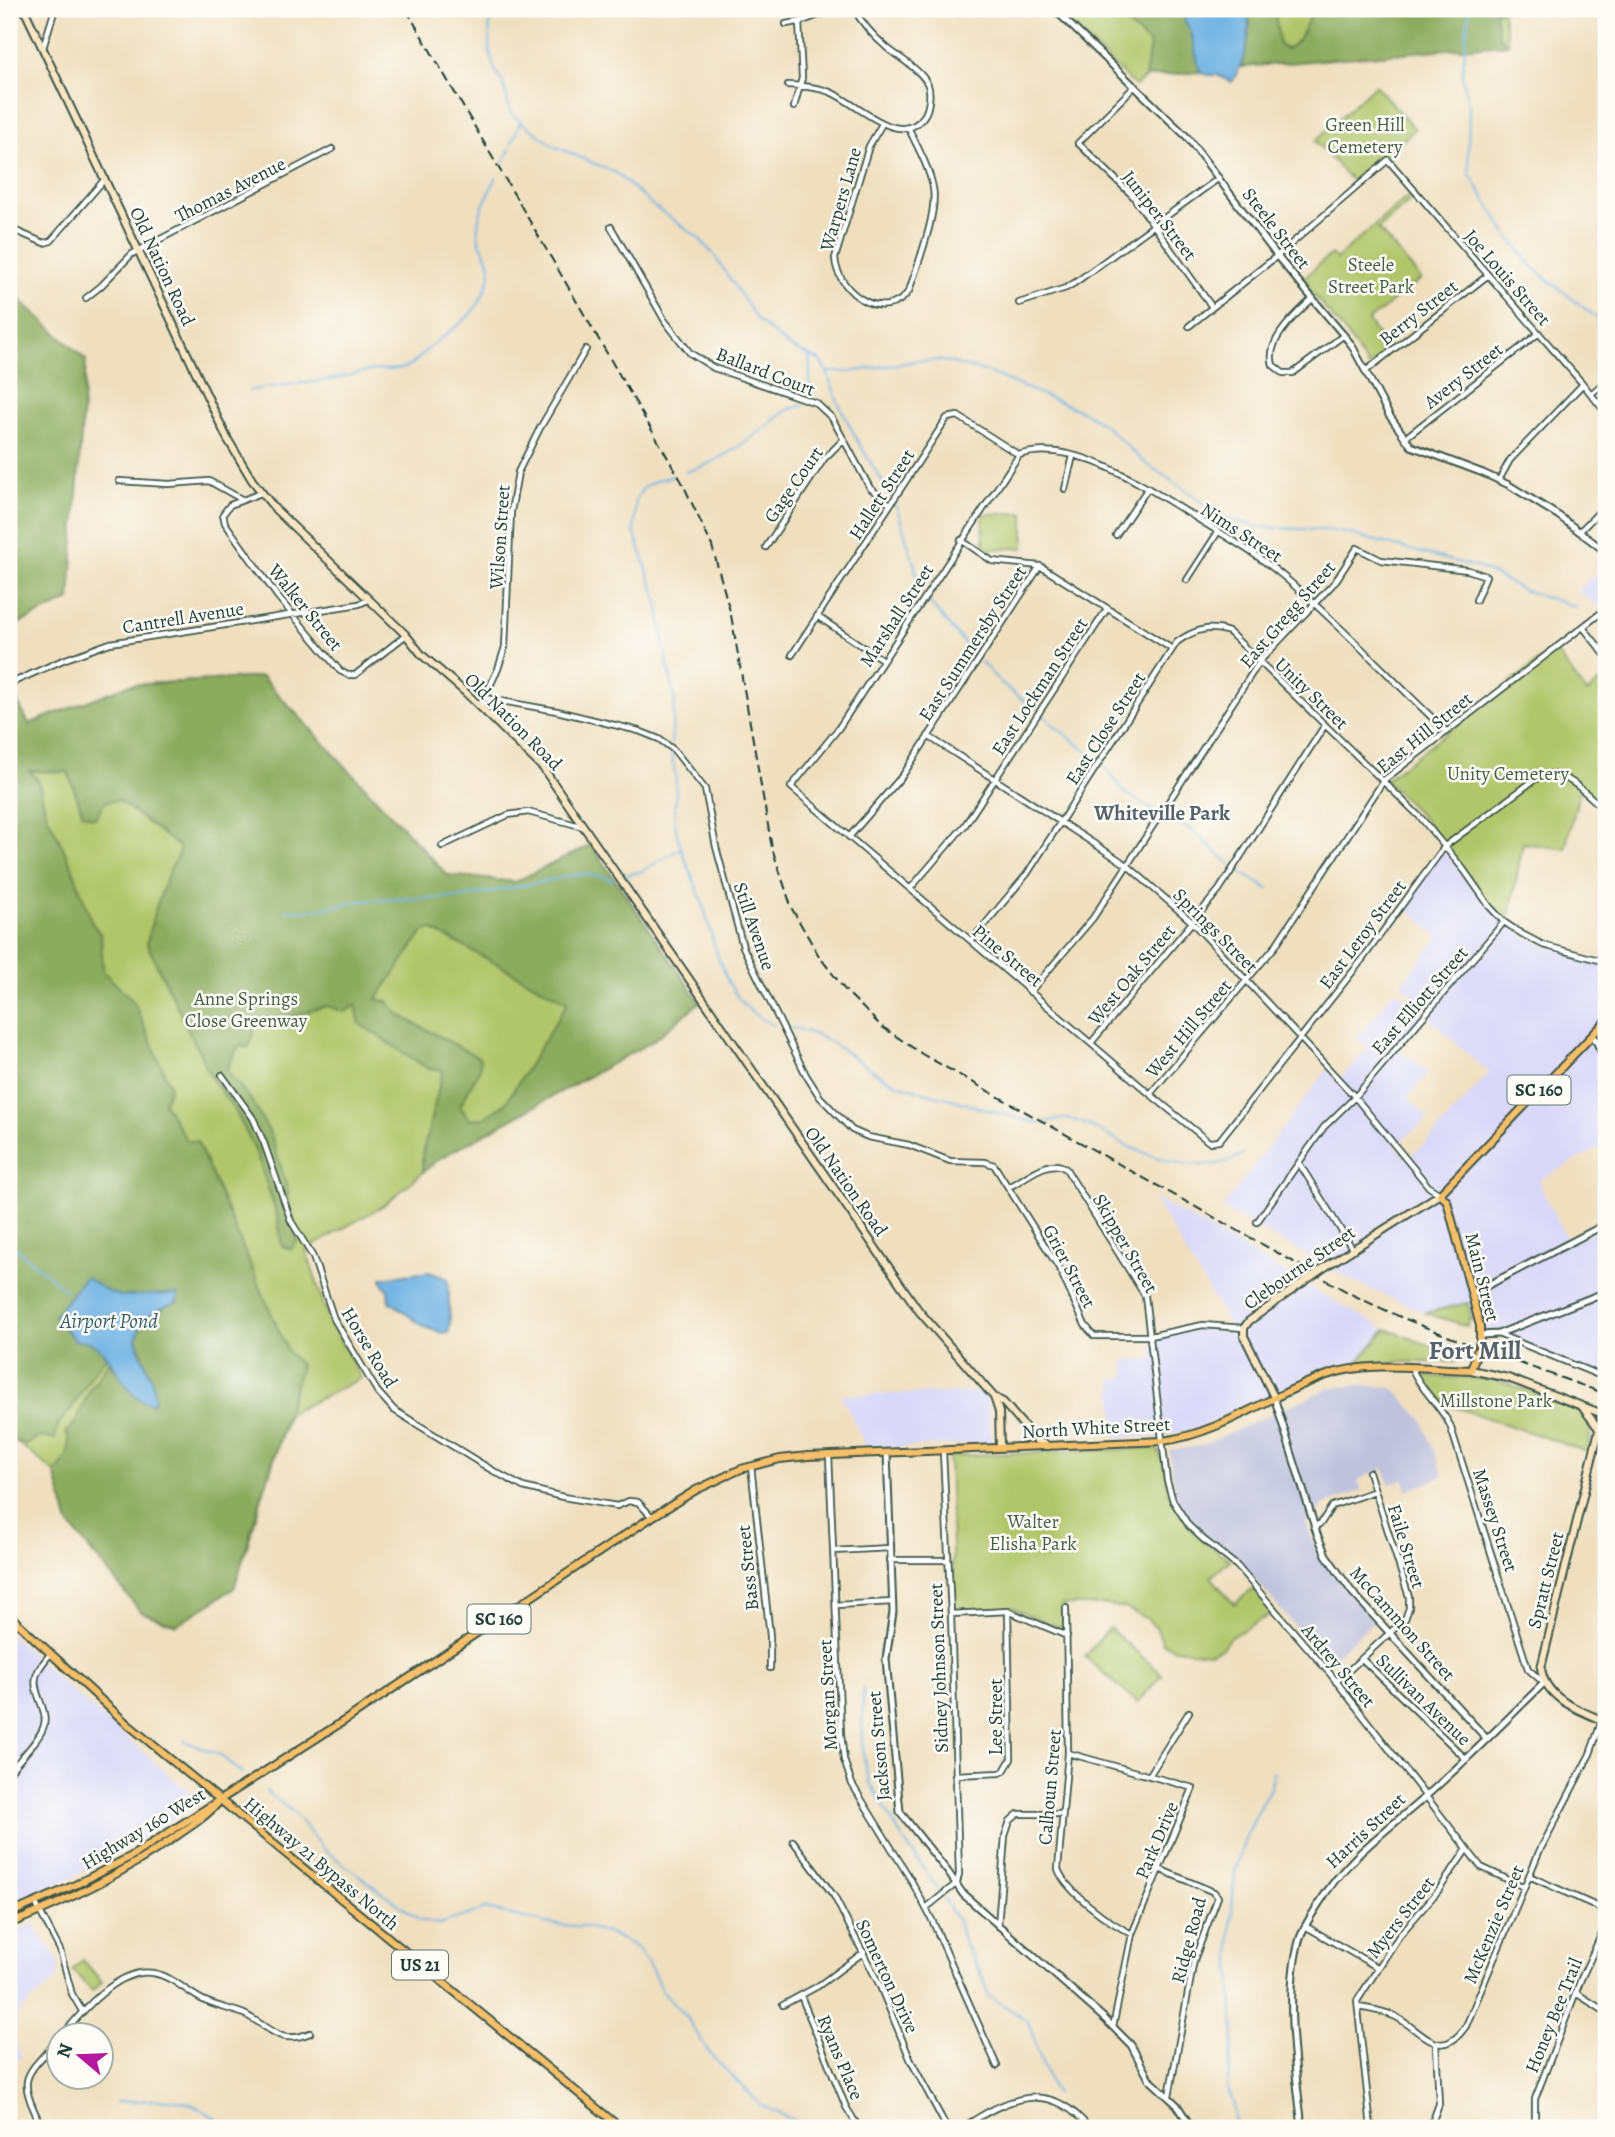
<svg xmlns="http://www.w3.org/2000/svg" width="1615" height="2137" viewBox="0 0 1615 2137" font-family="Alegreya,serif">
  <rect width="100%" height="100%" fill="#fdfcf7"/>
  <filter id="ink" filterUnits="userSpaceOnUse"><feTurbulence type="fractalNoise" baseFrequency=".0143" numOctaves="2"/><feDisplacementMap in="SourceGraphic" scale="14" xChannelSelector="R" yChannelSelector="G"/><feConvolveMatrix kernelMatrix="1 2 1 2 8 2 1 2 1" color-interpolation-filters="sRGB"/></filter>
  <filter id="wash" filterUnits="userSpaceOnUse"><feTurbulence type="fractalNoise" baseFrequency=".00686" numOctaves="4" result="noise"/><feDisplacementMap in="SourceGraphic" scale="28" xChannelSelector="R" yChannelSelector="G"/><feGaussianBlur stdDeviation="1.57" result="paint"/><feColorMatrix in="noise" values="0 0 0 0 0 0 0 0 0 0 0 0 0 0 0 0 0 1.4 0 .05"/><feComposite in="paint" operator="in"/></filter>
  <g filter="url(#wash)">
    <rect width="100%" height="100%" fill="#efdfbf"/>
    <path fill="#d8d7f8" d="M1606 565V607L1601 609 1577 590Z
      M1446 846 1494 911 1522 934 1544 945 1606 962V1144L1538 1181 1568 1243 1606 1224V1378L1499 1333 1481 1334 1480 1321 1472 1320 1468 1303 1425 1313 1354 1282 1222 1208 1327 1069 1338 1081 1368 1048 1357 1038 1395 990 1425 1016 1398 1048 1428 1073 1408 1098 1428 1118 1396 1146 1407 1159 1429 1140 1489 1073 1427 1017 1432 1011 1401 984 1439 937 1403 905Z
      M1153 1197 1338 1303 1386 1329 1358 1362 1328 1368 1199 1428 1162 1436 1116 1438 1112 1379 1125 1378 1124 1361 1153 1358 1152 1337 1214 1325 1230 1327Z
      M987 1392 992 1443 867 1449 841 1395Z
      M9 1633 60 1681 200 1801 144 1838 63 1882 9 1905Z
      M34 1924 60 1964 55 1981 18 2013 14 2038 21 2057 9 2068V1934Z"/>
    <path fill="#bfc2dd" d="M1357 1385 1390 1387 1395 1390 1422 1419 1444 1476 1407 1491 1404 1479 1389 1484 1384 1468 1358 1480 1362 1491 1323 1505 1312 1520 1306 1523 1316 1549 1328 1569 1374 1621 1327 1663 1237 1559 1205 1536 1186 1516 1175 1493 1169 1450 1201 1446 1327 1389Z"/>
    <path fill="#b1c66a" stroke="#68824f" stroke-width="2" d="M1054 9H1502L1508 44 1406 50 1146 77 1135 86Z
      M1375 85 1415 129 1355 184 1315 141Z
      M1413 192 1416 196 1378 229 1421 279 1368 321 1389 351 1368 367 1348 336 1301 280 1331 254 1336 259Z
      M1024 513V548L984 549 983 514Z
      M1554 649 1587 693 1606 677V810L1580 789 1565 849 1523 843 1508 923 1494 911 1422 817 1385 780Z
      M262 677 447 875 515 882 591 845 700 1002 651 1042 440 1158 384 1205 306 1250 329 1320 361 1378 288 1414 234 1588 176 1625 141 1612 69 1524 55 1472 15 1441 9 686 29 724 129 685Z
      M1468 1303 1472 1320 1469 1319 1467 1326 1425 1313Z
      M1386 1329 1463 1358 1454 1362H1358Z
      M1427 1376 1498 1380 1575 1408 1587 1416 1591 1425 1588 1452 1440 1402 1424 1385 1423 1379Z
      M1157 1448 1163 1461 1169 1493 1196 1534 1230 1560 1211 1577 1234 1604 1253 1589 1274 1612 1229 1638 1222 1648 1209 1653 1175 1649 1163 1643 1157 1629 1146 1618 1125 1608 1107 1605H1063L1062 1627 1060 1628 1013 1608 960 1611 954 1607 949 1456Z
      M1109 1628 1162 1674 1138 1703 1085 1657Z
      M83 1960 102 1982 92 1991 72 1970Z"/>
    <path fill="#8cab5e" stroke="#567449" stroke-width="2" fill-rule="evenodd" d="M1110 9H1200L1185 19 1191 32 1200 72 1145 77 1150 44Z
      M1247 9H1275L1279 45 1287 49 1298 40 1312 13V9H1502L1495 14 1499 36 1506 44 1241 67 1250 24Z
      M9 290 86 360 70 600 9 628Z
      M262 677 447 875 515 882 591 845 700 1002 651 1042 440 1158 423 1172 422 1156 443 1070 427 1068 360 1024 356 1005 345 1012 327 1006 255 1027 249 1047 239 1046 226 1070 251 1100 271 1135 287 1187 291 1221 298 1240 291 1249 282 1246 277 1215 256 1152 235 1110 212 1079 147 944C151 919 160 896 169 872 173 862 179 858 179 847L118 800 105 802 95 818 83 814 68 772 29 771 38 780 46 813 71 864 92 923 101 935 103 971 134 1002 170 1086 164 1103 187 1141H197L288 1352 301 1366 234 1588 176 1625 141 1612 69 1524 55 1472C66 1463 74 1445 66 1432L76 1422 90 1389 109 1362 120 1375 151 1377 136 1339C144 1314 153 1312 177 1302L169 1293C150 1296 128 1301 110 1293 101 1289 93 1282 85 1277L54 1317 76 1341C89 1339 99 1344 106 1357L92 1374 72 1408 58 1424 55 1439 40 1437 25 1444 9 1439V686L29 724 129 685ZM431 929 568 1002 505 1104 484 1118 469 1119 460 1106 480 1068V1058L399 1015 389 1002 377 999 423 932Z"/>
    <path fill="#6db1e2" stroke="#46778b" stroke-width="2" d="M1200 9H1247C1252 35 1246 59 1232 82L1217 75H1207L1200 72 1191 32 1184 19Z
      M429 1272 448 1279 450 1325 448 1333C422 1332 409 1313 389 1301L388 1290 382 1282V1278Z
      M85 1277 109 1292 121 1296 178 1294 177 1302C153 1312 144 1314 136 1339 141 1360 158 1381 154 1403 119 1404 115 1336 76 1341L54 1317Z"/>
    <g fill="none" stroke-linecap="round" stroke-linejoin="round">
      <path stroke="#6db1e2" stroke-width="2" d="M490 9 489 48 494 68 503 83 511 114 554 146 616 173 652 205 699 238 714 255 758 321 790 347 819 360 827 372 837 400 857 440 891 496
        M1469 9 1462 75 1469 106 1468 153 1470 175 1508 236 1528 261 1543 276 1606 325
        M512 143 520 123
        M503 163 510 149
        M809 356C811 369 809 381 810 395
        M827 372H849L916 361 940 360 987 372 1084 412 1106 426 1145 463 1193 495 1216 515 1258 527 1323 530 1346 533 1483 569 1523 590 1577 607
        M249 391C275 385 301 384 328 380 342 378 356 373 370 371 383 368 394 372 407 367 417 363 423 352 431 346 459 324 479 315 489 279 494 262 484 254 479 239 473 219 488 196 496 178
        M686 472C714 464 739 447 762 430 780 417 780 410 804 405
        M896 505 914 563 920 592
        M928 601 975 656
        M981 662C996 678 1014 699 1036 705
        M1042 713 1055 726 1096 759
        M671 743 675 700 664 646 659 606 634 531 636 499 644 487 657 480 673 476
        M672 753C672 764 677 774 676 785 676 799 673 813 676 828 680 852 693 876 701 899 717 946 721 1004 774 1025
        M1103 764 1125 793 1157 812
        M1164 816 1192 830 1231 865
        M1237 870 1268 889
        M624 876 642 871 681 848
        M285 910 307 911 363 901 398 899 458 898 581 874 605 877 613 880
        M790 1028C831 1033 855 1063 889 1080 910 1090 929 1093 951 1099 980 1108 1009 1117 1039 1123
        M1045 1122C1052 1121 1060 1118 1067 1119 1091 1122 1111 1139 1132 1148 1164 1162 1212 1175 1243 1154
        M9 1242 66 1291
        M863 1688 862 1738 865 1766 870 1783 905 1842 940 1892
        M184 1741 220 1755 242 1773
        M266 1791 296 1815 322 1848 420 1920 439 1924 486 1909 551 1924 587 1927 615 1936 637 1948 651 1968 662 1991 686 2016 710 2054 760 2104 808 2128
        M944 1899 958 1922 963 1941 983 1978 988 1995 1028 2021 1043 2066 1056 2094
        M116 2102C167 2101 186 2090 226 2128
        M1063 2111 1071 2128
        M1235 2128 1234 2104 1227 2087 1234 2037 1230 1934 1235 1872 1245 1838 1271 1786 1274 1772"/>
    </g>
  </g>
  <g filter="url(#ink)">
    <g fill="none" stroke-linecap="round" stroke-linejoin="round">
      <g stroke="#3e5549" stroke-width="8">
        <path id="minor" d="M786 24 803 21 834 9
          M43 48 55 9
          M788 85C803 86 817 87 830 92 855 101 900 151 924 116 929 109 931 93 928 85 921 69 897 57 885 46 872 35 862 23 854 9
          M1135 86 1078 143 1132 195 1212 307
          M794 107 802 78 799 22
          M882 124 869 146 835 258C837 293 885 325 909 291 917 266 938 213 933 188 929 167 917 146 908 127
          M611 227 665 321 690 353 714 368 816 403 832 418 870 488 890 504
          M9 228 44 243 51 241 104 180
          M86 298 101 286 132 254 332 149
          M1313 298C1297 314 1265 340 1273 365L1283 373H1293L1344 335
          M1019 303 1066 288 1076 282 1219 178
          M1189 326 1277 256 1388 160 1583 384 1606 413
          M1367 370 1487 276
          M1591 394 1606 381
          M1405 438 1539 333
          M1019 455 838 729 791 787 1150 1094 1209 1142 1219 1141 1362 960 1445 846 1537 778C1562 763 1588 796 1606 811
          M1019 455C1076 437 1148 489 1195 517 1225 536 1256 553 1283 576 1339 623 1392 680 1446 731
          M1499 480 1510 460 1583 384
          M119 481 169 484 209 481 243 500
          M1065 489 1073 456
          M261 493 230 505 223 514 225 523 277 596 340 671 348 675H355L406 635
          M1580 531 1606 505
          M1116 535 1148 488
          M961 540 992 561 1040 566 1172 649
          M766 547 824 459 844 439
          M1187 580 1218 532
          M817 616 883 660
          M1583 627 1606 656
          M792 655 947 418 958 416 1019 455
          M9 684 63 660 110 643 321 610 359 604 368 600
          M485 698 557 711 639 731 659 739 674 750 705 789 716 847 743 947 806 1075 820 1097 852 1130 868 1137 909 1145 950 1161 985 1162 994 1165 1059 1268 1085 1325 1094 1336H1150L1203 1325 1244 1328
          M480 707 498 669 505 647 511 512 518 472 540 428 586 349
          M928 736 1127 865 1192 922 1355 1097 1429 1187 1440 1194
          M849 837 903 775 1040 566
          M442 846 508 815 528 812 584 827
          M910 889 965 825 1107 609
          M971 941 1027 874 1177 642C1194 630 1209 625 1229 632L1421 818 1464 870 1490 907 1504 922 1522 934 1543 945 1606 962
          M1030 992 1093 918 1260 661 1335 582 1357 548 1381 560 1468 570 1486 576 1476 600
          M1091 1043 1219 890 1325 725
          M222 1075 253 1118 264 1143 291 1221 313 1257 334 1319 377 1391 394 1410 490 1469 523 1487 563 1497 617 1506 629 1501 638 1502 652 1517
          M1150 1094 1274 948 1384 780 1606 609
          M1299 1163 1352 1248
          M1009 1187C1025 1179 1050 1156 1066 1169L1145 1296 1167 1481 1173 1501 1189 1526 1203 1539 1237 1566 1332 1676 1481 1867 1524 1887
          M1257 1222 1324 1127 1355 1097 1504 922
          M1498 1334 1606 1378
          M1412 1369C1421 1390 1439 1404 1450 1425L1528 1669 1544 1683
          M1606 1404 1603 1414H1606
          M829 1455 841 1734 844 1760 852 1784 911 1880 932 1920 997 2066
          M751 1466 770 1636V1668
          M1314 1527 1321 1523 1332 1506 1375 1491
          M833 1551 890 1548
          M890 1560H948
          M836 1605 893 1602
          M1066 1608 1068 1753 1058 1869C1066 1892 1110 1923 1132 1934
          M951 1614 1008 1611 1067 1636
          M1362 1659 1466 1759
          M1336 1682 1405 1619 1409 1608V1597L1369 1472
          M1068 1753 1193 1788 1132 1934 1113 2027
          M9 1773C18 1760 41 1739 44 1725 48 1709 32 1692 36 1677 37 1669 45 1661 50 1654
          M955 1775 1000 1773 1004 1771 1011 1759 1008 1611
          M1149 1776 1189 1712
          M793 1841 834 1896 879 1984 911 2061 947 2128
          M1159 1869 1214 1892 1218 1897 1194 1960 1169 2096
          M1529 1876 1596 1906 1605 1914 1604 1929 1581 1979 1535 2099V2128
          M36 1904 60 1950 72 1994 82 2011
          M926 1908 957 1883 959 1874 951 1614 943 1452
          M998 1926 1005 1836 1010 1821 1018 1814H1061
          M1305 1926 1377 1967
          M1576 1993 1606 2012
          M801 1996 846 2107 859 2128
          M783 2005 818 1986 864 1952
          M1358 2007C1371 2009 1384 2011 1396 2017 1423 2031 1440 2064 1466 2026L1539 1852 1590 1754 1602 1720
          M62 2036C81 2012 119 1967 153 1973 173 1976 187 1993 205 2001 218 2007 233 2009 246 2015 270 2027 279 2046 310 2033
          M42 2128C18 2076 21 2080 60 2038
          M962 2128C1007 2098 1049 2078 1089 2128
          M1371 2128 1357 2001 1399 1936 1438 1891 1467 1849
          M1430 2128 1439 2104 1436 2043"/>
      </g>
      <g stroke="#3e5549" stroke-width="9">
        <path id="tertiary" d="M1054 9 1187 137 1281 261 1351 344 1389 415 1411 446 1483 473 1509 485 1559 516 1606 552
          M1593 1035 1606 1061
          M1473 1293 1606 1224
          M1481 1335 1498 1334 1606 1292
          M1274 1397 1317 1534 1326 1555 1352 1592 1487 1739
          M887 1453 893 1612 886 1659 900 1812 948 1872 963 1894 1105 2019 1131 2045 1149 2079 1177 2105 1192 2128
          M1302 2128C1296 2071 1283 1993 1300 1938 1304 1926 1311 1916 1318 1905 1347 1857 1384 1833 1425 1797 1467 1760 1505 1721 1544 1683"/>
      </g>
      <g stroke="#3e5549" stroke-width="10">
        <path id="secondary" d="M24 9 227 438 252 480 275 509 406 635 422 655 465 692 543 768 919 1311 994 1397 999 1412 1000 1447
          M1328 1265 1440 1194
          M1471 1370 1508 1378 1603 1414 1541 1668C1545 1700 1580 1710 1606 1722
          M1274 1397 1244 1336V1328L1249 1321 1305 1281
          M996 1398 1003 1402 1036 1440 1048 1446
          M1583 1408 1599 1429"/>
      </g>
      <g stroke="#3e5549" stroke-width="10">
        <path id="primary" d="M9 1615 125 1722 621 2128
          M9 1914 75 1885 130 1857 350 1717 652 1517 696 1490 741 1469 780 1459 808 1456 1163 1441C1222 1433 1271 1394 1327 1375 1370 1360 1426 1369 1471 1370L1480 1342V1326L1447 1201 1440 1194 1606 1021
          M9 1924C67 1901 124 1873 175 1837 190 1827 205 1817 217 1804"/>
      </g>
      <use href="#minor" stroke="#fff" stroke-width="4.5"/>
      <use href="#tertiary" stroke="#fff" stroke-width="5"/>
      <use href="#secondary" stroke="#fbe6c4" stroke-width="6"/>
      <use href="#primary" stroke="#f6c06b" stroke-width="6"/>
      <path stroke="#1f3d34" stroke-width="2" stroke-dasharray="10 5" stroke-linecap="butt" d="M406 9 682 482 712 546 731 615 772 848 792 909 819 956 845 990 881 1026 922 1054 1353 1295C1435 1335 1521 1363 1606 1394"/>
      <g stroke="#3e5549" stroke-width="10" stroke-linecap="butt">
        <path id="secondary-bridge" d="M1305 1281 1328 1265"/>
      </g>
      <use href="#secondary-bridge" stroke="#fbe6c4" stroke-width="6"/>
    </g>
  </g>
  <g text-anchor="middle" stroke-width="5" stroke-linejoin="round" paint-order="stroke">
    <g fill="#fdfcf7" stroke="#62766e" stroke-width="2">
      <rect x="1507.5" y="1075.5" width="63" height="29" rx="5"/>
      <rect x="467.5" y="1604.5" width="63" height="29" rx="5"/>
      <rect x="392" y="1950.5" width="56" height="29" rx="5"/>
    </g>
    <g font-size="18" font-weight="bold" fill="#1f3d34">
      <text x="1539" y="1096">SC 160</text>
      <text x="499" y="1625">SC 160</text>
      <text x="420" y="1971">US 21</text>
    </g>
    <g font-size="19" fill="#445f42" stroke="#fdfcf7">
      <text x="1365" y="131">Green Hill<tspan x="1365" dy="22">Cemetery</tspan></text>
      <text x="1371" y="271">Steele<tspan x="1371" dy="22">Street Park</tspan></text>
      <text x="1508" y="780">Unity Cemetery</text>
      <text x="246" y="1005">Anne Springs<tspan x="246" dy="22">Close Greenway</tspan></text>
      <text x="1496" y="1407">Millstone Park</text>
      <text x="1033" y="1528">Walter<tspan x="1033" dy="22">Elisha Park</tspan></text>
    </g>
    <g font-size="19" fill="#1f3d34" stroke="#fdfcf7">
      <text transform="translate(230 189) rotate(-27)" y="7">Thomas Avenue</text>
      <text transform="translate(840 199) rotate(-74)" y="7">Warpers Lane</text>
      <text transform="translate(1160 215) rotate(52)" y="7">Juniper Street</text>
      <text transform="translate(1277 228) rotate(52)" y="7">Steele Street</text>
      <text transform="translate(163 266) rotate(65)" y="7">Old Nation Road</text>
      <text transform="translate(1508 277) rotate(49)" y="7">Joe Louis Street</text>
      <text transform="translate(1418 312) rotate(-38)" y="7">Berry Street</text>
      <text transform="translate(766 371) rotate(21)" y="7">Ballard Court</text>
      <text transform="translate(1463 375) rotate(-38)" y="7">Avery Street</text>
      <text transform="translate(793 484) rotate(-55)" y="7">Gage Court</text>
      <text transform="translate(881 494) rotate(-57)" y="7">Hallett Street</text>
      <text transform="translate(1242 532) rotate(33)" y="7">Nims Street</text>
      <text transform="translate(499 537) rotate(-86)" y="7">Wilson Street</text>
      <text transform="translate(306 607) rotate(51)" y="7">Walker Street</text>
      <text transform="translate(1287 614) rotate(-49)" y="7">East Gregg Street</text>
      <text transform="translate(896 615) rotate(-57)" y="7">Marshall Street</text>
      <text transform="translate(183 617) rotate(-9)" y="7">Cantrell Avenue</text>
      <text transform="translate(972 643) rotate(-57)" y="7">East Summersby Street</text>
      <text transform="translate(1039 686) rotate(-57)" y="7">East Lockman Street</text>
      <text transform="translate(1312 693) rotate(44)" y="7">Unity Street</text>
      <text transform="translate(514 721) rotate(45)" y="7">Old Nation Road</text>
      <text transform="translate(1105 728) rotate(-57)" y="7">East Close Street</text>
      <text transform="translate(1424 732) rotate(-39)" y="7">East Hill Street</text>
      <text transform="translate(755 926) rotate(71)" y="7">Still Avenue</text>
      <text transform="translate(1216 930) rotate(45)" y="7">Springs Street</text>
      <text transform="translate(1362 934) rotate(-53)" y="7">East Leroy Street</text>
      <text transform="translate(1008 955) rotate(40)" y="7">Pine Street</text>
      <text transform="translate(1131 974) rotate(-50)" y="7">West Oak Street</text>
      <text transform="translate(1419 1000) rotate(-49)" y="7">East Elliott Street</text>
      <text transform="translate(1188 1028) rotate(-50)" y="7">West Hill Street</text>
      <text transform="translate(847 1181) rotate(55)" y="7">Old Nation Road</text>
      <text transform="translate(1126 1243) rotate(60)" y="7">Skipper Street</text>
      <text transform="translate(1070 1266) rotate(62)" y="7">Grier Street</text>
      <text transform="translate(1299 1267) rotate(-35)" y="7">Clebourne Street</text>
      <text transform="translate(1483 1277) rotate(76)" y="7">Main Street</text>
      <text transform="translate(370 1347) rotate(59)" y="7">Horse Road</text>
      <text transform="translate(1096 1427) rotate(-3)" y="7">North White Street</text>
      <text transform="translate(1496 1520) rotate(72)" y="7">Massey Street</text>
      <text transform="translate(1407 1546) rotate(73)" y="7">Faile Street</text>
      <text transform="translate(747 1568) rotate(-96)" y="7">Bass Street</text>
      <text transform="translate(1545 1580) rotate(-76)" y="7">Spratt Street</text>
      <text transform="translate(1403 1623) rotate(48)" y="7">McCammon Street</text>
      <text transform="translate(1339 1665) rotate(50)" y="7">Ardrey Street</text>
      <text transform="translate(938 1668) rotate(-92)" y="7">Sidney Johnson Street</text>
      <text transform="translate(827 1695) rotate(-93)" y="7">Morgan Street</text>
      <text transform="translate(1424 1699) rotate(44)" y="7">Sullivan Avenue</text>
      <text transform="translate(995 1717) rotate(-90)" y="7">Lee Street</text>
      <text transform="translate(878 1746) rotate(-95)" y="7">Jackson Street</text>
      <text transform="translate(1049 1787) rotate(-85)" y="7">Calhoun Street</text>
      <text transform="translate(143 1828) rotate(-31)" y="7">Highway 160 West</text>
      <text transform="translate(1365 1830) rotate(-43)" y="7">Harris Street</text>
      <text transform="translate(1156 1840) rotate(-67)" y="7">Park Drive</text>
      <text transform="translate(322 1863) rotate(40)" y="7">Highway 21 Bypass North</text>
      <text transform="translate(1400 1917) rotate(-52)" y="7">Myers Street</text>
      <text transform="translate(1493 1924) rotate(-67)" y="7">McKenzie Street</text>
      <text transform="translate(1188 1940) rotate(-75)" y="7">Ridge Road</text>
      <text transform="translate(888 1976) rotate(65)" y="7">Somerton Drive</text>
      <text transform="translate(1553 2015) rotate(-68)" y="7">Honey Bee Trail</text>
      <text transform="translate(841 2057) rotate(67)" y="7">Ryans Place</text>
    </g>
    <g font-size="21" font-weight="bold" fill="#57636c" stroke="#fdfcf7">
      <text x="1162" y="820">Whiteville Park</text>
    </g>
    <g font-size="21" font-style="italic" fill="#366068" stroke="#fdfcf7">
      <text x="109" y="1328">Airport Pond</text>
    </g>
    <g font-size="26" font-weight="bold" fill="#57636c" stroke="#fdfcf7">
      <text x="1475" y="1359">Fort Mill</text>
    </g>
  </g>
  <rect width="1615" height="2137" fill="none" stroke="#fdfcf7" stroke-width="35"/>
  <g transform="translate(80 2056) rotate(289)"><circle r="33" fill="#fdfcf7" stroke="#a4b0a9" stroke-width="2"/>
  <path d="M0-5L12 26L0 18L-12 26Z" fill="#b5179e"/>
  <text y="-10" font-size="19" font-weight="bold" text-anchor="middle" fill="#1f3d34">N</text>
  </g>
</svg>
